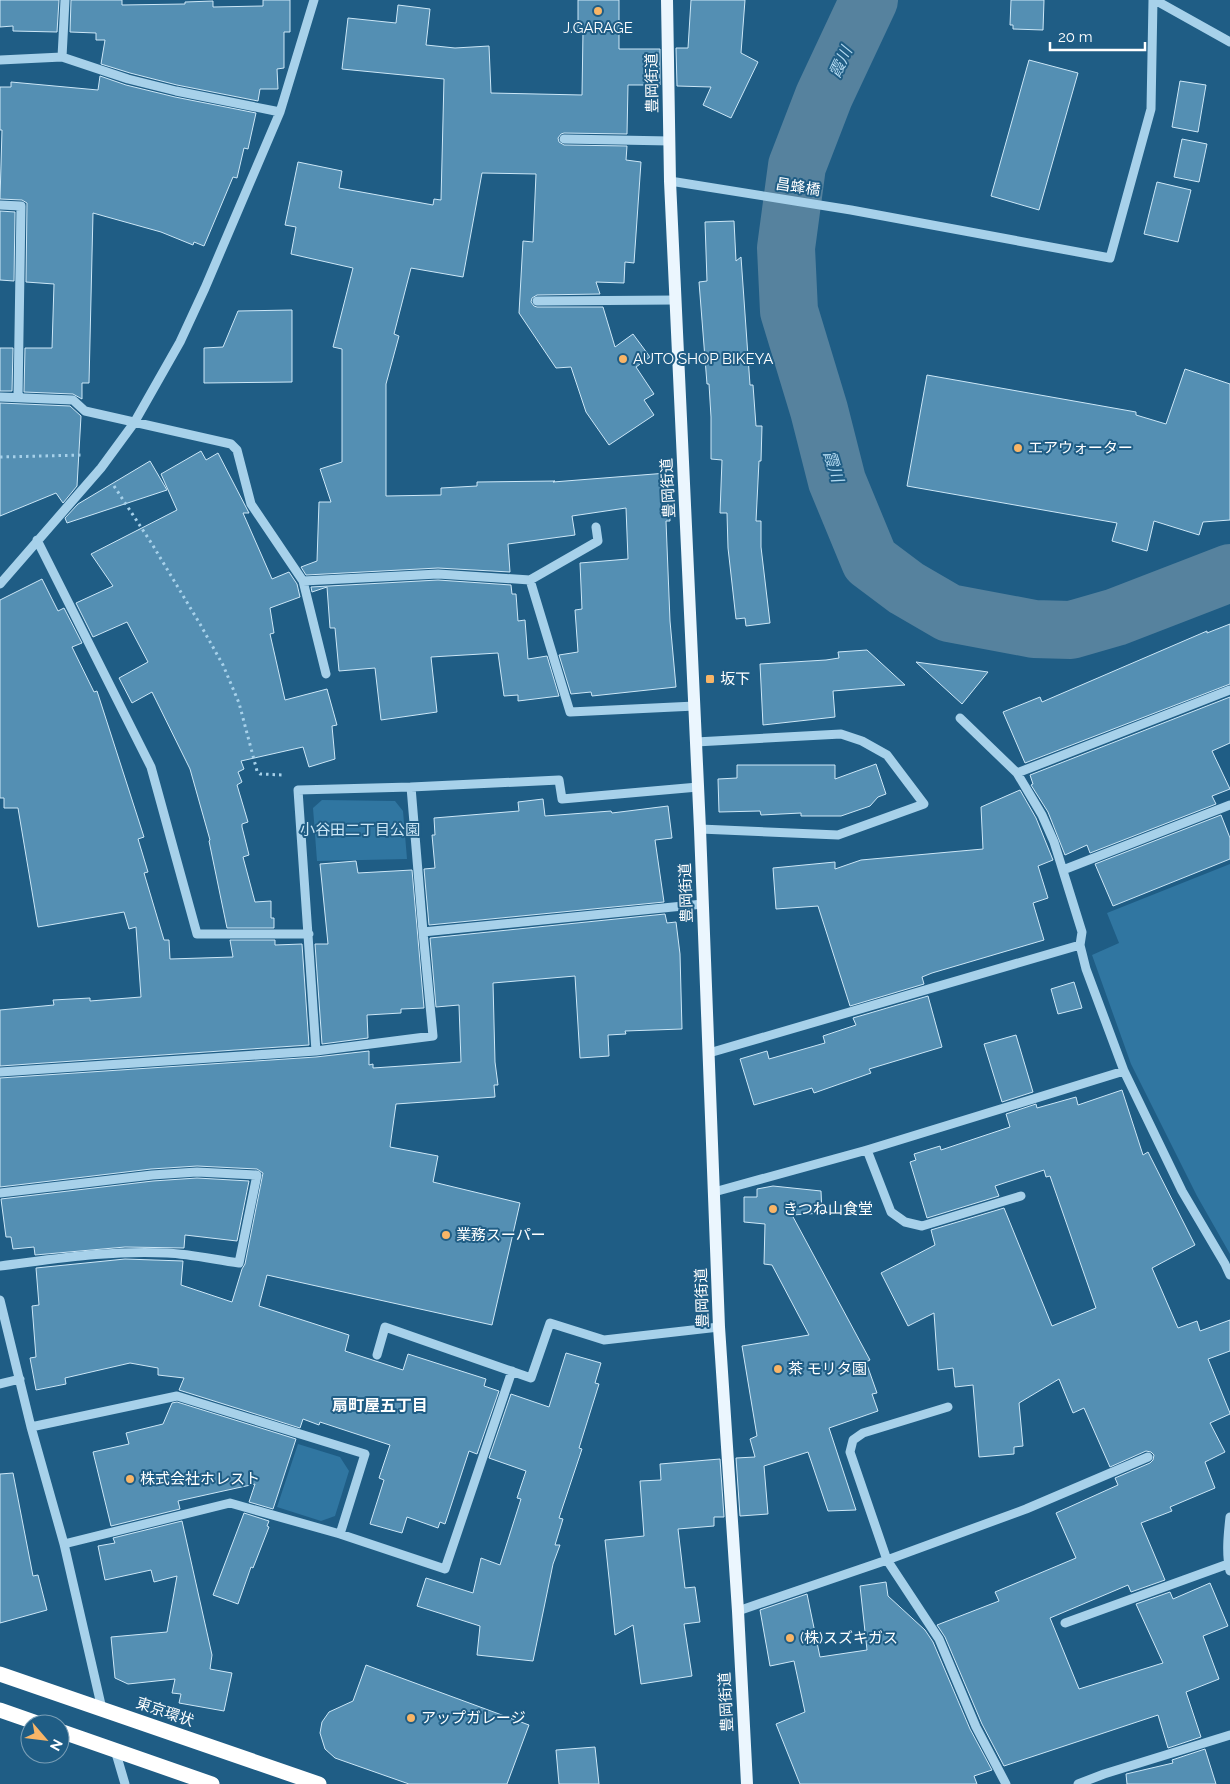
<svg xmlns="http://www.w3.org/2000/svg" width="1230" height="1784" viewBox="0 0 1230 1784" font-family="Raleway,'Noto Sans JP',sans-serif">
  <rect width="100%" height="100%" fill="#1f5d85"/>
  <path fill="#3076a1" d="M322 800 395 801 403 811 407 859 317 861 313 808Z
    M1230 864V1254L1197 1196 1131 1064 1092 955 1119 943 1107 913Z
    M298 1444 340 1457 349 1471 335 1516 321 1521 277 1507Z"/>
  <g fill="none" stroke-linecap="round" stroke-linejoin="round">
    <path stroke="#56829e" stroke-width="58" d="M869 0 824 96 797 166 786 248 789 311 819 410 837 481 870 561 906 588 949 613 1034 629 1071 630 1116 617 1230 573"/>
  </g>
  <path fill="#548fb3" stroke="#cce7f7" d="M0 0H59L57 32 13 31V26L0 27Z
    M71 0H122V5L185 4V2L213 1V7L263 6V0H290V32H284V68L277 69 278 89H260L258 101 177 85 130 73 101 64 105 40H96V33L70 32Z
    M578 0H619V49H660V85H628L627 134 564 133 561 134 558 138 559 142 564 145 627 146 626 160 641 162 634 263 625 262 624 283 596 282 600 294 537 295 532 298 531 302 534 306 537 307H603L615 347 633 334 650 357 636 367 654 394 644 400 654 415 609 445 586 412 571 367 556 368 519 313 523 241 533 242 536 174 482 173 463 277 411 268 394 334 399 336 386 384V496L441 495V488L477 486V482L555 481 553 482 667 473 670 521H666L670 621 676 687 592 696 591 692 571 694 559 655 578 652 575 610 582 609 580 563 628 559 626 508 572 516 575 535 508 544 510 572 438 568 306 575 301 567 317 561 319 502H331L320 469 342 462V349L333 347 353 268 291 254 296 227 285 225 298 162 342 171 339 188 433 205 434 199 441 200 444 79 342 69 348 18 396 23 398 5 430 9 426 45 455 48 489 46 491 93 582 95 583 31H578Z
    M691 0H745L741 53 758 62 731 118 703 105 711 87 677 86 676 48H688Z
    M1011 0H1044L1043 30 1013 29V25H1010Z
    M1029 60 1078 73 1039 210 991 196Z
    M100 76 126 85 175 97 256 113 248 149 244 148 237 178 233 177 204 246 194 242 193 245 161 232 93 213 89 383H82V399L73 394 24 392 25 348H52L54 284 26 282 27 203 22 200 0 199 2 130H0V87H11V82L98 90Z
    M1180 81 1206 85 1198 132 1172 127Z
    M1182 139 1207 144 1199 182 1174 177Z
    M1157 182 1191 190 1178 242 1144 234Z
    M0 211 15 212 14 281 0 280Z
    M734 221 736 261 741 257 750 385H753L756 426H762L761 461H759L756 521H761V547L770 623 746 626 745 618 736 619 728 548 727 513H720L722 460 711 459V417L709 384H707L699 282 707 281 705 222Z
    M292 310V382L204 383V348L223 347 238 311Z
    M0 348H13L12 391H0Z
    M1185 369 1230 384V520L1203 522 1199 535 1154 521 1147 551 1112 541 1117 523 907 486 927 375 1136 412V415L1166 424Z
    M0 403 70 406 81 416 77 486 63 503 56 493 0 516Z
    M201 451 206 460 218 453 249 513H243L272 579 289 572 297 584 300 597 270 608 274 633 270 634 285 700 327 689 337 725 332 726 335 759 309 767 303 747 241 761 244 769 238 772 242 782 237 785 248 822 242 824V827L249 855 243 857 255 902 271 901V918H274V928H227L209 841 210 840 190 769 152 692 132 703 119 678 148 662 127 622 93 637 76 603 113 586 91 554 177 510 161 474Z
    M150 461 167 490 67 523 65 518 78 504Z
    M42 579 58 611 64 608 82 643 72 647 94 692 97 691 144 837 138 839 148 872 144 873 164 940H169L170 959 233 957 230 940H275V945L302 944 309 1045 0 1066V1010L54 1005 53 1000 90 998V1001L141 997 136 927 129 929 124 912 38 927 18 808H4V798H0V600Z
    M438 580 511 585 512 594H516L518 621 525 620 528 659 547 656 559 696 518 701V695L504 696 498 653 431 657 437 712 381 720 375 668 339 671 335 628H330L327 587 312 592 311 587Z
    M1230 624V684L1025 763 1003 712 1040 697 1042 702 1207 631V633Z
    M867 650 905 685 833 691 835 717 763 725 760 664 826 660 839 658 838 652Z
    M916 662 988 672 962 704Z
    M1230 697V743L1212 751 1230 789 1212 796 1216 804 1090 853 1087 845 1065 855 1048 812 1031 785 1033 784 1030 775Z
    M876 764 886 794 878 797 870 806 841 816H801V813L761 815 760 811 719 812 718 779 737 778V765H835V779Z
    M1020 790 1036 818 1053 860 1038 866 1048 898 1033 903 1044 940 932 973 922 977 924 984 850 1006 818 906 776 909 773 868 835 862V869L861 860 983 849 981 807Z
    M543 799 545 816 611 811 612 813 668 806 672 838 655 840 664 902 429 925 424 869 435 868 432 835H435L434 818 519 811 518 802Z
    M1221 815 1230 838V859L1113 906 1095 864Z
    M356 861 358 873 412 870 424 1008 401 1009V1013L367 1015 368 1038 322 1044 315 944H328L320 864Z
    M665 914 667 923 676 922 680 954 682 1029 625 1031 626 1034 608 1035 609 1056 580 1058 575 976 493 983 495 1062 498 1085H494L495 1097 396 1104 390 1147 438 1156 433 1182 520 1203 492 1325 267 1275 259 1306 349 1335 345 1351 403 1370 408 1354 486 1379 484 1386 499 1391 477 1454 469 1451 445 1524 440 1522 438 1528 407 1517 402 1533 370 1524 384 1480 379 1478 390 1445 320 1422 319 1425 303 1419 300 1428 179 1390 184 1378 158 1375V1368L130 1363 65 1378 66 1384 36 1390 30 1358 36 1357 32 1306 39 1305 36 1268 125 1259 183 1261 181 1285 232 1302 242 1269 245 1264 263 1173 257 1169 197 1166 151 1169 0 1187V1078L316 1057 369 1051V1065L373 1064V1068L461 1062 459 1005 436 1007 430 938Z
    M1074 982 1082 1008 1058 1014 1051 989Z
    M928 996 942 1047 869 1069 871 1073 814 1093 812 1088 754 1105 740 1059 767 1051 769 1059 825 1043 823 1036 856 1025 853 1018Z
    M1016 1035 1033 1092 1002 1102 984 1044Z
    M1122 1090 1143 1155 1148 1152 1195 1245 1152 1268 1178 1328 1197 1321 1200 1331 1230 1320V1351L1208 1359 1230 1413V1414L1210 1423 1225 1452 1205 1462 1215 1488 1170 1507 1172 1511 1141 1523 1165 1580 1131 1592 1128 1585 1050 1618 1079 1689 1163 1663 1136 1604 1170 1592 1173 1599 1210 1583 1228 1626 1203 1636 1219 1679 1186 1692 1201 1737 1168 1748 1158 1715 1004 1766 982 1724 945 1637 937 1625 999 1601 995 1592 1076 1558 1056 1513 1118 1485 1115 1478 1150 1463 1153 1460 1154 1455 1151 1452 1146 1451 1110 1467 1084 1408 1073 1413 1059 1379 1019 1403 1023 1446 1014 1447V1454L979 1457 973 1385 955 1387 953 1368 938 1370 934 1313 908 1326 881 1273 935 1245 931 1230 1004 1208 1052 1326 1096 1308 1050 1176 1046 1177 1044 1170 995 1186 999 1196 927 1218 910 1162 916 1160 914 1154 940 1146 941 1150 1010 1127 1006 1114 1036 1104 1037 1108 1076 1097 1078 1105Z
    M197 1178 249 1181 237 1241 185 1235 184 1248 125 1247 35 1255 34 1247 13 1249 11 1237H6L1 1199 153 1181Z
    M773 1186 821 1191 822 1213 792 1215 870 1360 866 1362 877 1393 872 1394 878 1411 829 1428 856 1510 828 1511 808 1452 764 1466 768 1514 740 1516 736 1458 755 1457 750 1439 757 1436 742 1346 809 1335 772 1265 764 1264 765 1224 744 1222V1197H757V1189Z
    M566 1353 601 1363 595 1383 599 1384 579 1448 582 1449 559 1518 563 1519 555 1545H560L553 1564 533 1661 477 1655 480 1626 417 1606 426 1578 473 1593 481 1558 500 1565 521 1499 517 1498 526 1471 489 1458 511 1394 549 1407Z
    M177 1402 296 1439 273 1509 249 1502 255 1484 178 1501 180 1509 111 1526 93 1452 129 1444 126 1433 163 1424 172 1403Z
    M720 1459 724 1517H714V1526L678 1529 685 1588 695 1587 700 1622 684 1624 692 1676 641 1684 633 1625 615 1635 605 1540 644 1536 640 1481 661 1480 660 1464Z
    M13 1473 33 1576 38 1575 47 1610 0 1623V1474Z
    M244 1513 269 1521 267 1526 269 1527 253 1568 251 1567 238 1604 213 1595Z
    M182 1521 212 1655 210 1669 232 1673 224 1711 179 1703 181 1694 172 1693 175 1679 128 1684 115 1678 111 1637 167 1632 177 1576 154 1582 151 1570 105 1580 98 1546 115 1543 113 1538Z
    M886 1582 888 1596 925 1630 933 1642 970 1729 992 1770 974 1776 977 1784H800L776 1724 805 1712 794 1661 770 1666 760 1610 807 1594 820 1657 867 1650 860 1586Z
    M366 1665 529 1725 507 1784H409L335 1758 325 1749 320 1733 322 1722 329 1712 353 1701Z
    M595 1747 599 1784H559L556 1750Z
    M1205 1749 1216 1784H1127L1126 1774 1173 1763 1172 1760Z"/>
  <g fill="none" stroke-linecap="round" stroke-linejoin="round">
    <path stroke="#a7d1ea" stroke-width="3" stroke-dasharray="2.5 4" stroke-linecap="butt" d="M0 457 84 455
      M114 486 152 544 200 624 223 665 239 703 257 771 260 774 283 775"/>
    <path stroke="#a7d1ea" stroke-width="9" d="M1155 0 1230 42
      M62 57 65 0
      M0 60 62 57 128 79 176 91 280 112
      M564 139 670 141
      M670 181 851 210 1110 258 1151 109 1153 0
      M0 205 21 206 18 397
      M537 301 676 300
      M0 397 73 400 85 411 231 444 237 450 251 504 303 581 326 674
      M37 540 151 767 197 934H309
      M530 580 570 712 695 706
      M303 581 438 574 530 580 598 541 596 527
      M0 584 101 468 134 423 180 342 205 288 280 112 314 0
      M960 718 1017 773 1042 815 1054 842 1082 932 1080 945 1086 969 1124 1071 1182 1191 1225 1264 1230 1275
      M696 742 841 734 862 741 887 755 924 804 838 835 700 829
      M1017 773 1230 690
      M411 787 423 932
      M1063 870 1230 805
      M316 1051 298 790 411 787 559 780 562 799 698 787
      M709 1053 1080 945
      M0 1072 316 1051 433 1036 423 932 703 904
      M867 1150 891 1212 905 1222 922 1226 1021 1196
      M714 1192 867 1150 1124 1071
      M0 1193 152 1175 197 1172 257 1175 239 1263C216 1260 191 1254 167 1253 111 1250 56 1259 0 1266
      M0 1300 31 1427 64 1544 102 1709
      M377 1355 385 1327 531 1378 550 1323 604 1340 719 1327
      M0 1384 20 1379
      M948 1407 863 1433 853 1440 850 1452 887 1560 939 1639 976 1727 1006 1784
      M31 1427 177 1396 365 1454 340 1534
      M1230 1517C1228 1535 1226 1554 1230 1571
      M64 1544 230 1503 340 1534 445 1569 512 1371
      M738 1611 887 1560 1026 1509 1148 1457
      M1065 1623 1228 1564
      M115 1750 125 1784
      M1078 1784 1104 1774 1230 1735"/>
    <path stroke="#ebf6fe" stroke-width="12" d="M667 0 670 181 700 829 719 1327 738 1611 747 1784"/>
    <path stroke="#fff" stroke-width="15" d="M0 1674 319 1784
      M0 1710 40 1724
      M60 1731 212 1784"/>
  </g>
  <g fill="#f8b567" stroke="#1f5d85" stroke-width="2">
    <circle cx="598" cy="11" r="5"/>
    <circle cx="623" cy="359" r="5"/>
    <circle cx="1018" cy="448" r="5"/>
    <rect x="705" y="674" width="10" height="10" rx="2.5"/>
    <circle cx="773" cy="1209" r="5"/>
    <circle cx="446" cy="1235" r="5"/>
    <circle cx="778" cy="1369" r="5"/>
    <circle cx="130" cy="1479" r="5"/>
    <circle cx="790" cy="1638" r="5"/>
    <circle cx="411" cy="1718" r="5"/>
  </g>
  <g text-anchor="middle" stroke-width="4" stroke-linejoin="round" paint-order="stroke">
    <g font-size="15" fill="#fff" stroke="#1f5d85" text-anchor="start">
      <text x="598" y="33" text-anchor="middle">J.GARAGE</text>
      <text x="633" y="364">AUTO SHOP BIKEYA</text>
      <text x="1028" y="453">エアウォーター</text>
      <text x="720" y="684">坂下</text>
      <text x="783" y="1214">きつね山食堂</text>
      <text x="456" y="1240">業務スーパー</text>
      <text x="788" y="1374">茶 モリタ園</text>
      <text x="140" y="1484">株式会社ホレスト</text>
      <text x="800" y="1643">(株)スズキガス</text>
      <text x="421" y="1723">アップガレージ</text>
    </g>
    <g font-size="15" fill="#fff" stroke="#1f5d85">
      <text transform="translate(652 83) rotate(-91)" y="5">豊岡街道</text>
      <text transform="translate(798 187) rotate(9)" y="5">昌蜂橋</text>
      <text transform="translate(668 488) rotate(-93)" y="5">豊岡街道</text>
      <text transform="translate(686 893) rotate(-92)" y="5">豊岡街道</text>
      <text transform="translate(702 1298) rotate(-92)" y="5">豊岡街道</text>
      <text transform="translate(726 1702) rotate(-93)" y="5">豊岡街道</text>
      <text transform="translate(165 1712) rotate(19)" y="5">東京環状</text>
    </g>
    <g font-size="15" fill="#cce7f7" stroke="#1f5d85">
      <text x="360" y="835">小谷田二丁目公園</text>
    </g>
    <g font-size="16" font-style="italic" fill="#b3daf1" stroke="#1f5d85">
      <text transform="translate(840 62) rotate(-65)" y="6">霞川</text>
      <text transform="translate(834 466) rotate(73)" y="6">霞川</text>
    </g>
    <g font-size="16" font-weight="bold" fill="#fff" stroke="#1f5d85">
      <text x="380" y="1411">扇町屋五丁目</text>
    </g>
  </g>
  <g transform="translate(45 1739) rotate(118)"><circle r="24" fill="#1f5d85" stroke="#799eb6"/>
  <path d="M0-4L9 19L0 12L-9 19Z" fill="#f8b567"/>
  <text y="-8" font-size="14" font-weight="bold" text-anchor="middle" fill="#ffffff">N</text>
  </g>
  <path d="M1050 42v8h95v-8" fill="none" stroke="#ffffff" stroke-width="2.5"/>
  <text x="1058" y="42" font-size="15" fill="#ffffff" stroke="#1f5d85" stroke-width="4" paint-order="stroke">20 m</text>
</svg>
